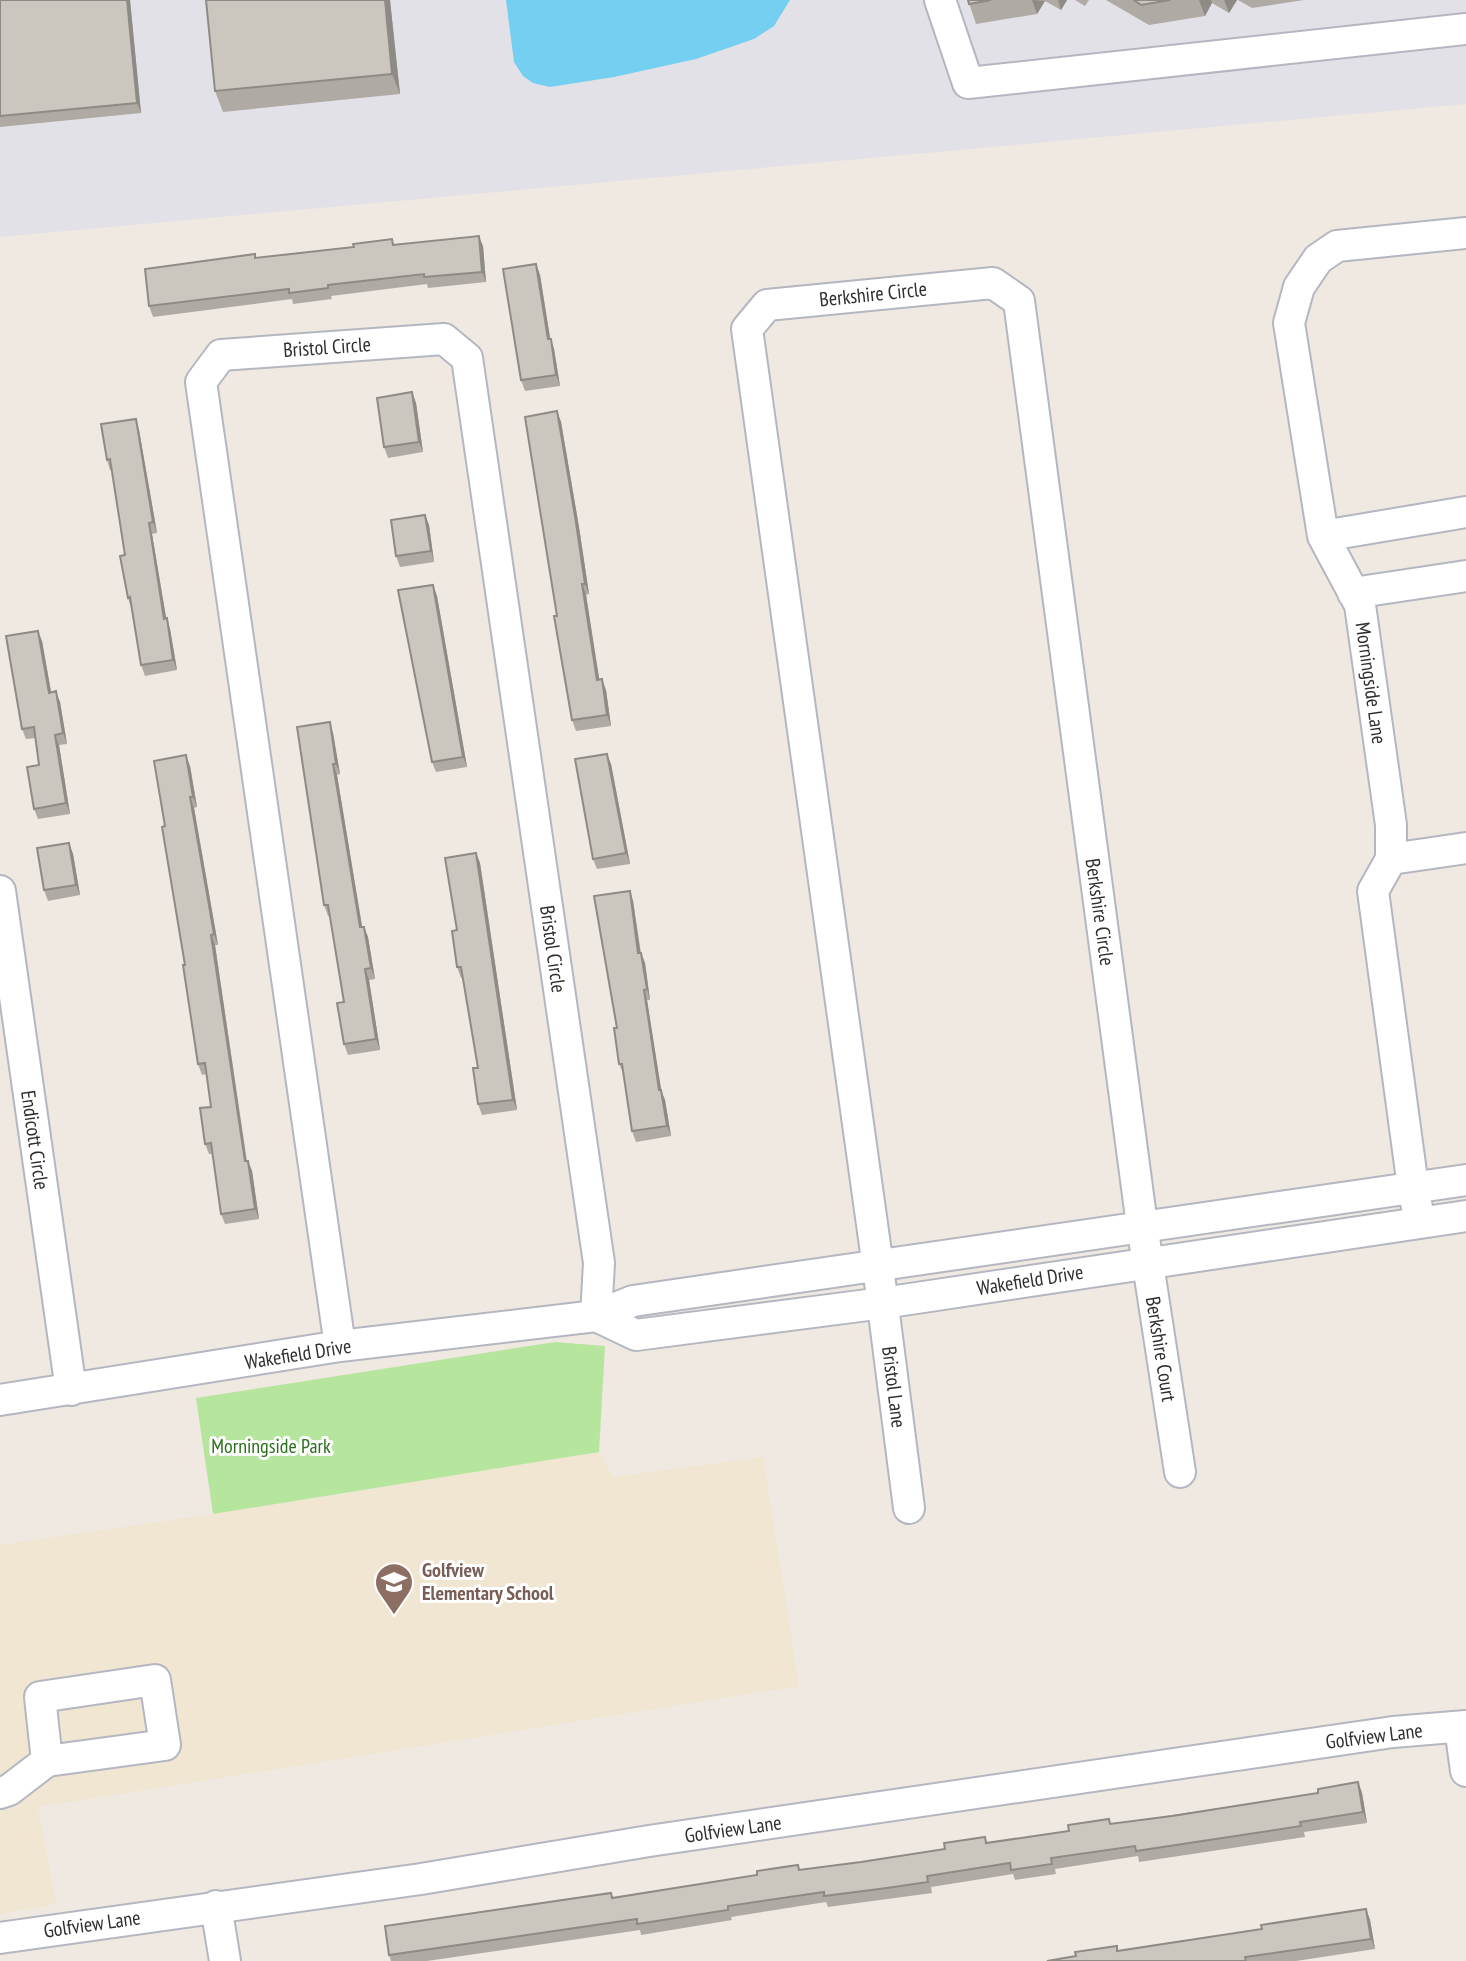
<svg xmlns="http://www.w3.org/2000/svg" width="1466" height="1961" viewBox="0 0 1466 1961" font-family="'PT Sans Narrow',sans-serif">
  <rect width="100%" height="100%" fill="#efe9e1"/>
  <path fill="#e3e1e8" d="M0 0H1466V104L0 237Z"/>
  <path fill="#f0e6d1" d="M599 1452 613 1477 763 1457 799 1686 38 1807 56 1904 0 1914V1545L213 1514Z"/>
  <path fill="#b6e59e" d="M555 1342 605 1346 599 1452 213 1514 196 1398Z"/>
  <path fill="#75cff0" d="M506 0H790L774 26 754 39 696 59 614 77 550 87 533 83 523 76 514 62Z"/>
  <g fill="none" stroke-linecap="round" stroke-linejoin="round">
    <g stroke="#b4b7c1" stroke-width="34">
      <path id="minor" d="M940 0 968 83 1466 29
        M1323 536 1466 512
        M1353 593 1466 576
        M1391 859 1466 848
        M0 891 71 1390
        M1420 1223 1413 1187 1373 891 1391 859V825L1360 605 1323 536 1289 323 1299 287 1318 259 1337 246 1466 233
        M596 1316 636 1335 883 1303 1466 1216
        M340 1346 201 382 221 355 444 339 467 358 599 1263 596 1316
        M0 1400 340 1346 596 1316 633 1301 1466 1180
        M909 1508 878 1267 747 329 767 305 993 283 1019 301 1142 1225 1180 1472
        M1460 1727 1466 1771
        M0 1793 9 1790 47 1761 165 1745 155 1680 40 1697 47 1761
        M216 1906 225 1961
        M0 1938 421 1879 649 1841 1393 1732 1466 1726"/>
    </g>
    <use href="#minor" stroke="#fff" stroke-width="30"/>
  </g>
  <path fill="#afaba4" d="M0 0H130L141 113 0 127Z
    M390 0 400 94 223 112 215 91Z
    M968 0H1067L1061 10 1045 1 1037 14 976 24Z
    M1075 0H1089L1085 6Z
    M1106 0H1237L1229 13 1212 3 1205 16 1149 25Z
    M1238 0H1304L1252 8Z
    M392 239 394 245 483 246 486 282 428 288 427 284 331 296 332 299 293 304 292 299 153 317 149 306 255 254 256 258 354 247Z
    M536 264 540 275 550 339 554 349 560 386 525 391 521 380Z
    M412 392 416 403 423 452 388 458 384 447Z
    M557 411 561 422 579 527 589 594 586 595 599 680 606 690 611 726 576 731 572 720 557 616Z
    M139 430 157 533 152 534 166 618 170 629 177 670 145 676 141 665 131 608 128 598 125 555 112 470H110L107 460Z
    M425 515 429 525 434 562 400 567 396 556Z
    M433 585 437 596 467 767 436 772 432 762Z
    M42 641 51 692 60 702 67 744 59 745 70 814 38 819 34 809 39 765 36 738 26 739 22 729Z
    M333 733 340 774 337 775 362 927H364L368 937 375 979 369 980 380 1050 348 1055 344 1044V1002L330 916H328L324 905Z
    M611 764 630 864 597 869 593 859Z
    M190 766 197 807 194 808 218 945H215L247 1161H248L252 1171 259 1219 225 1224 221 1214 213 1154H209L205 1144 211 1107 206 1074 202 1075 198 1064 185 965 165 826Z
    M69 843 73 854 80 895 48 901 44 890Z
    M476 853 480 863 517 1110 482 1115 478 1104V1068L463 978H461L457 967V930Z
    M630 891 633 901 641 953 645 963 650 1000H647L661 1090 665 1100 671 1136 636 1142 632 1131 624 1075 619 1064 617 1028Z
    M1358 1782 1362 1793 1367 1823 1304 1832 1305 1837 1139 1862 1138 1856 1055 1869 1056 1874 1015 1880 1013 1874 931 1887 932 1893 828 1907 826 1902 731 1917 732 1920 641 1935 640 1930 427 1961H391L389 1955 611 1893 613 1898 861 1862 945 1849 985 1837 987 1843 1318 1793Z
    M1366 1909 1370 1920 1375 1949 1296 1961H1047L1262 1929Z"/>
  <path fill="#8e8b86" d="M127 0H130L141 113 137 103Z
    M385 0H390L400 94 392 74Z
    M1032 0 1045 1 1037 14Z
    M1058 0H1067L1061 10Z
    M1199 0H1211L1212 3 1205 16Z
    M1224 0H1237L1229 13Z
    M479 236 483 246 486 282 482 272Z
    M536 264 540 275 552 350 548 339Z
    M551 339 554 349 560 386 556 375Z
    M412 392 416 403 423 452 419 442Z
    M557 411 561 422 579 527 589 594 585 584Z
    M136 419 139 430 157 533 153 522Z
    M425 515 429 525 434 562 431 551Z
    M149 523 152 534 168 629 164 619Z
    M582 584 586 595 601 690 597 680Z
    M433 585 437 596 467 767 463 757Z
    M167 618 170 629 177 670 173 660Z
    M38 631 42 641 53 703 49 693Z
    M602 679 606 690 611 726 607 715Z
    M56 691 60 702 67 744 63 733Z
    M330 722 333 733 340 774 336 764Z
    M55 735 59 745 70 814 66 803Z
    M607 754 611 764 630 864 626 853Z
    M186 755 190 766 197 807 193 797Z
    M333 764 337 775 364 938 360 927Z
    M190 797 194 808 218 945 214 934Z
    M69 843 73 854 80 895 76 885Z
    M476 853 480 863 517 1110 513 1100Z
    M630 891 633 901 642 964 638 953Z
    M364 927 368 937 375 979 371 968Z
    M211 935 215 945 248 1172 245 1161Z
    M641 953 645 963 650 1000 647 989Z
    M365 969 369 980 380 1050 376 1039Z
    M644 990 647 1000 663 1101 659 1090Z
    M661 1090 665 1100 671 1136 667 1126Z
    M248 1161 252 1171 259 1219 255 1209Z
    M1358 1782 1362 1793 1367 1823 1363 1812Z
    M1366 1909 1370 1920 1375 1949 1371 1939Z"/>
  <path fill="#cbc7bf" stroke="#8e8b86" stroke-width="2" d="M0 0H127L137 103 0 116Z
    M206 0H385L392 74 215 91Z
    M968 0H991L969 4Z
    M1134 0H1170L1141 5Z
    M479 236 482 272 424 277V274L328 285V288L289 293V289L149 306 145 269 255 254V258L354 247 353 244 392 239 393 245Z
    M536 264 548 339H551L556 375 521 380 503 269Z
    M412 392 419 442 384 447 377 398Z
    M557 411 575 516 585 584H582L597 680 602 679 607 715 572 720 554 616H557L525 417Z
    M136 419 153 522 149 523 164 619 167 618 173 660 141 665 130 597 128 598 120 556 125 555 110 459 107 460 101 424Z
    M425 515 431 551 396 556 391 520Z
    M433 585 463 757 432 762 398 590Z
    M38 631 49 693 56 691 63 733 55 735 66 803 34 809 27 767 39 765 34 727 22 729 6 636Z
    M330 722 336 764H333L360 927H364L371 968 365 969 376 1039 344 1044 337 1003 344 1002 328 905H324L297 727Z
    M607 754 626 853 593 859 575 759Z
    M186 755 193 797H190L214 934 211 935 245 1161H248L255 1209 221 1214 211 1143 205 1144 200 1108 211 1107 205 1063 198 1064 183 965H185L162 827 165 826 154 761Z
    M69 843 76 885 44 890 37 848Z
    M476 853 513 1100 478 1104 473 1068H478L461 967H457L452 931 457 930 445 858Z
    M630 891 638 953H641L647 989 644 990 659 1090H661L667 1126 632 1131 622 1064H619L614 1028H617L594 896Z
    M1358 1782 1363 1812 1300 1822 1301 1826 1136 1851 1135 1846 1051 1858 1052 1864 1011 1870 1010 1863 927 1876 928 1882 887 1888 824 1896V1892L728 1906V1910L637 1924V1919L389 1955 385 1926 611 1893 612 1898 757 1875V1871L798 1865 799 1870 861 1862 945 1849 944 1843 985 1837 986 1843 1069 1831 1068 1825 1109 1819 1110 1824 1172 1816 1318 1793V1789Z
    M1366 1909 1371 1939 1245 1957 1246 1961H1047L1076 1956 1075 1952 1117 1946V1951L1262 1929 1261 1925Z"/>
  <defs>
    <g id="school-pin" transform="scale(2)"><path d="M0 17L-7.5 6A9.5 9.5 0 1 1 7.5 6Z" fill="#8d6e63" stroke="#fff"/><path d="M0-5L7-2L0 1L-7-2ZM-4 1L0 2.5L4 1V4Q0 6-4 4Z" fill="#fff"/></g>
  </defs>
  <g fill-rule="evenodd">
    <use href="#school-pin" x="394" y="1582"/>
  </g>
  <g text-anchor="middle" stroke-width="6" stroke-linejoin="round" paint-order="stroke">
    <g font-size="20" fill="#2e2e2e" stroke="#fff">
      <text transform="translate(873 294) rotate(-6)" y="7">Berkshire Circle</text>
      <text transform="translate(327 347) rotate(-4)" y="7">Bristol Circle</text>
      <text transform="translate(1371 683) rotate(82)" y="7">Morningside Lane</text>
      <text transform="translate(1100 912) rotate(82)" y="7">Berkshire Circle</text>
      <text transform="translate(553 949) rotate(82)" y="7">Bristol Circle</text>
      <text transform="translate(35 1140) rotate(82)" y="7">Endicott Circle</text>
      <text transform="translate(1030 1280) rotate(-9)" y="7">Wakefield Drive</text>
      <text transform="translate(1161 1349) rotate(81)" y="7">Berkshire Court</text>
      <text transform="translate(298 1354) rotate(-9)" y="7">Wakefield Drive</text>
      <text transform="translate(894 1387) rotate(83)" y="7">Bristol Lane</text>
      <text transform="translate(1374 1736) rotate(-7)" y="7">Golfview Lane</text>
      <text transform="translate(733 1829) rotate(-8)" y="7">Golfview Lane</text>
      <text transform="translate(92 1924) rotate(-8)" y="7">Golfview Lane</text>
    </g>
    <g font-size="20" fill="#2c6e1b" stroke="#fff">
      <text x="271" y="1453">Morningside Park</text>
    </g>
    <g font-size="20" font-weight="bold" fill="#785e54" stroke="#fff" text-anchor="start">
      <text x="422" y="1577">Golfview<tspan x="422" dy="23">Elementary School</tspan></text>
    </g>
  </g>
</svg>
